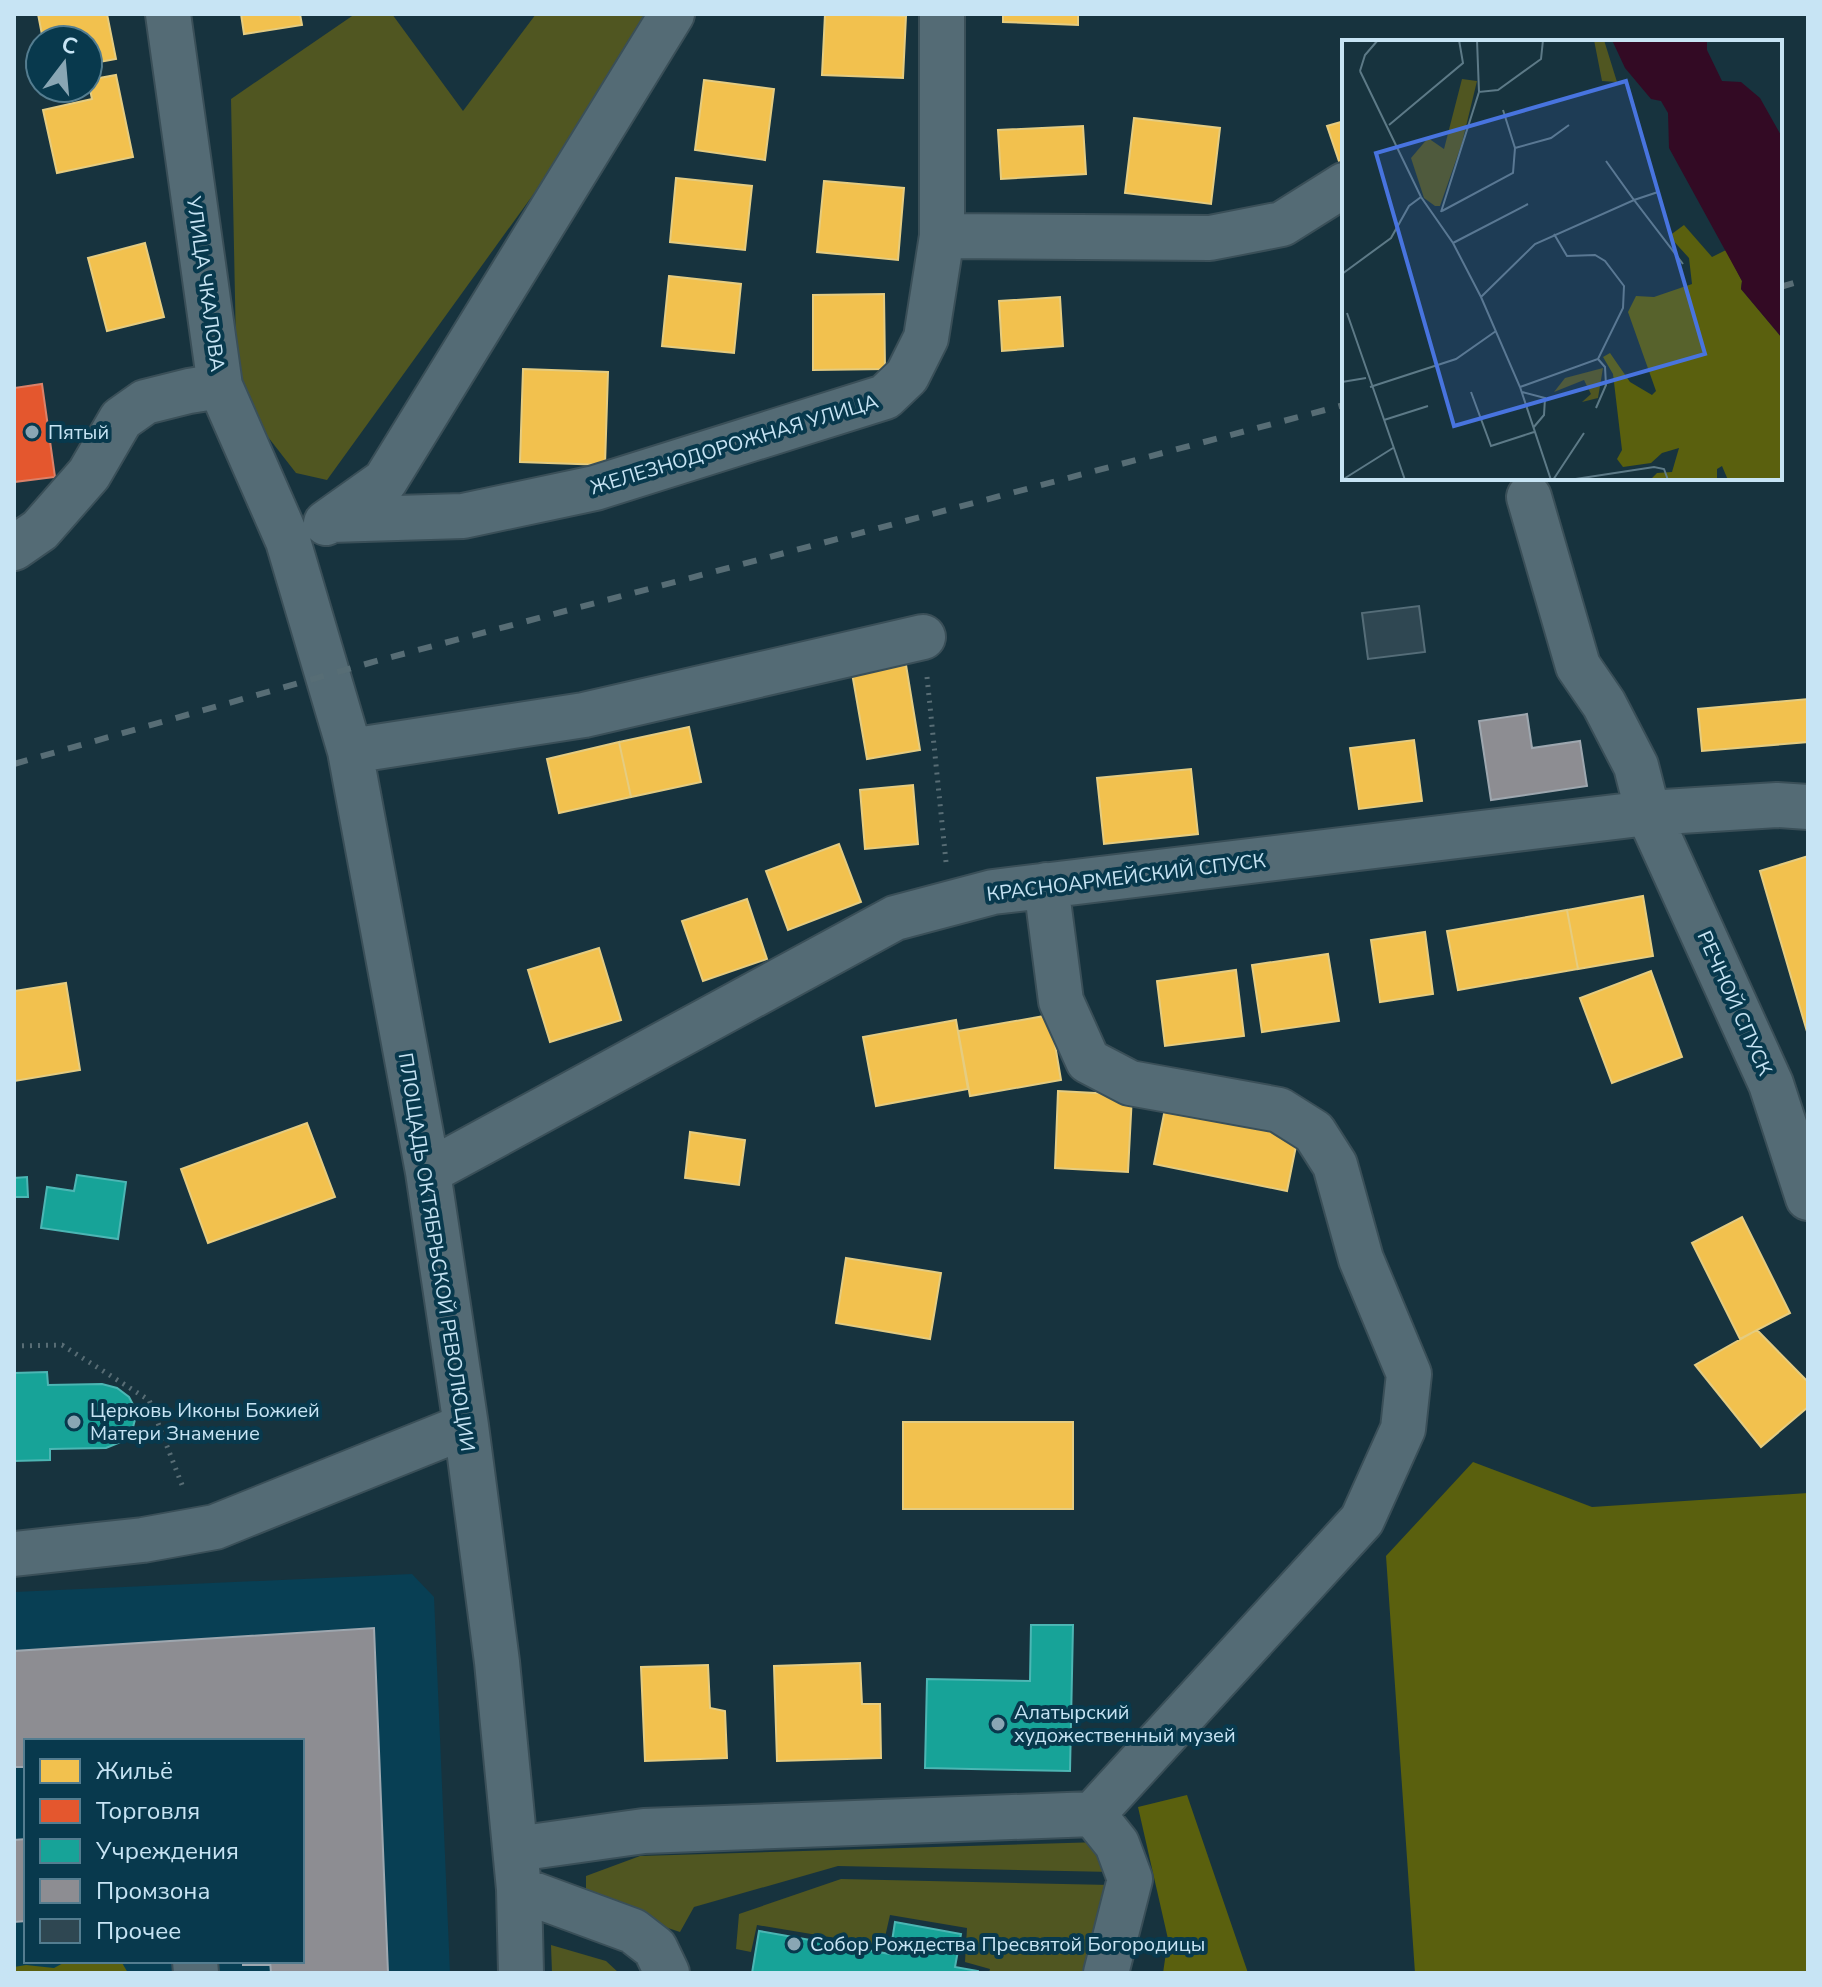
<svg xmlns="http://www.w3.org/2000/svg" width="1822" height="1987" viewBox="0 0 1822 1987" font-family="'Nunito Sans',sans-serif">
  <rect width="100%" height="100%" fill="#17333e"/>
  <path fill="#083f54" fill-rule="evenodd" d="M412 1574 434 1597 450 1973H14V1592ZM26 1741H302V1961H26Z"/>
  <path fill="#505621" d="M355 14H392L463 111 536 14H650L600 102 327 480 296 473 237 397 231 99Z
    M1101 1842 1113 1872 838 1866 694 1907 680 1932 586 1901V1876L640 1856Z
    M841 1879 1111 1885 1090 1973H989L990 1969 965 1962 967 1928 890 1915 883 1946 757 1925 751 1952 736 1949 739 1914Z
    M551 1945 606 1961 619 1973H552Z"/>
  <path fill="#5a600e" d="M1473 1462 1592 1507 1808 1493V1973H1415L1386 1556Z
    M1187 1795 1248 1973H1163L1168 1939 1138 1807Z
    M67 1961H121L128 1973H14V1967L26 1965 54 1968Z"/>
  <path fill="#f2c14e" stroke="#e5cc80" stroke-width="2" d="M38 14H107L116 59 88 64V40H43Z
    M241 14H300L302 25 244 34Z
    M825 14 906 16 903 78 822 75Z
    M1003 14H1078V25L1003 22Z
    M116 75 133 157 57 173 43 110 92 99 88 80Z
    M704 80 774 89 765 160 695 150Z
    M1134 118 1220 128 1211 204 1125 193Z
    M1344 121V173H1343L1327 126Z
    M1083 126 1086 174 1001 179 998 130Z
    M676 178 752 186 745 250 670 242Z
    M824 181 904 188 898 260 817 252Z
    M145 243 164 317 107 331 88 258Z
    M669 276 741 284 734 353 662 346Z
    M884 294 885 369 813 370V295Z
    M1060 297 1063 346 1002 351 999 301Z
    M523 369 608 372 605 465 520 462Z
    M906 665 920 750 867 759 852 673Z
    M1808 699V742L1702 751 1698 709Z
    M689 727 701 782 631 797 619 742Z
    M1414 740 1422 801 1359 809 1350 748Z
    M619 742 631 797 559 813 547 759Z
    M1191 769 1198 834 1104 844 1097 778Z
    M913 785 918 844 865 849 860 790Z
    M839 844 861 902 788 930 766 871Z
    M1808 856V1035L1760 871Z
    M1643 896 1653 956 1578 969 1567 910Z
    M747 899 767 959 703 981 682 921Z
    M1567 910 1578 969 1458 990 1447 931Z
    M1425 932 1433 994 1380 1002 1371 940Z
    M599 948 621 1020 550 1042 528 970Z
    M1328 954 1339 1021 1262 1032 1252 965Z
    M1236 970 1244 1036 1165 1046 1157 981Z
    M1651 971 1682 1057 1612 1083 1580 998Z
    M66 983 80 1070 14 1081V991Z
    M1050 1015 1061 1080 970 1096 958 1031Z
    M956 1020 968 1089 876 1106 863 1037Z
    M1058 1091 1132 1095 1128 1172 1055 1168Z
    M1165 1109 1298 1136 1287 1191 1154 1164Z
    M307 1123 335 1197 208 1243 181 1169Z
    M690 1132 745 1140 739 1185 685 1178Z
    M1742 1217 1790 1313 1740 1339 1692 1243Z
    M846 1258 941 1273 930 1339 836 1323Z
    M1757 1330 1808 1382V1407L1761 1447 1695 1365Z
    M903 1422H1073V1509H903Z
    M860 1663 862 1704H880L881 1758 777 1761 774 1666Z
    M708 1665 710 1708 725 1711 727 1758 645 1761 641 1667Z"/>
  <path fill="#e4572e" stroke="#db8169" stroke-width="2" d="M42 384 55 477 14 482V388Z"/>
  <path fill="#17a398" stroke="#4cb6b4" stroke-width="2" d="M77 1175 126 1182 118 1239 41 1228 47 1187 74 1191Z
    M27 1177 28 1197H14V1178Z
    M47 1372 48 1385 102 1384 117 1388 129 1397 137 1412 132 1431 121 1442 106 1448 50 1449V1460L14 1461V1373Z
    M1031 1625H1073L1070 1771 925 1768 927 1679 1030 1681Z
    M895 1922 961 1934 955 1967 978 1971V1973H752L759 1931 890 1954Z"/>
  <path fill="#8d8d92" stroke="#9ea7af" stroke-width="2" d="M1527 714 1532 748 1580 741 1587 786 1491 800 1479 721Z
    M374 1628 388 1973H271L270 1961H302V1741H26V1767H14V1651Z
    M26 1839V1921L14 1922V1840Z
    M243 1961H270V1965H243Z"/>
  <path fill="#2f4752" stroke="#556d78" stroke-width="2" d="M1419 606 1425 652 1368 659 1362 613Z"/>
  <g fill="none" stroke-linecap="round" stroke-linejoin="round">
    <g stroke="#3a4f58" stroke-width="48">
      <path id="minor" d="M168 14 220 386 288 541 350 751 428 1172 466 1426 497 1662 519 1889 521 1973
        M942 236 1210 238 1282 224 1344 185
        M1529 497 1578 666 1604 704 1636 766 1648 813 1777 805 1808 807
        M331 520 463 516 595 488 885 397 907 376 926 338 942 236V14
        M326 523 385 481 672 14
        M14 548 40 530 89 474 121 419 145 402 189 391 220 386
        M350 751 584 715 923 637
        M428 1172 895 918 993 892 1648 813 1771 1084 1808 1198
        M14 1554 143 1540 215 1527 466 1426
        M1093 1814 1117 1844 1130 1879 1106 1973
        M516 1849 644 1831 1093 1814 1362 1520 1403 1429 1409 1374 1361 1259 1335 1165 1314 1132 1279 1110 1130 1083 1088 1061 1061 1001 1046 885
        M519 1889 633 1931 655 1948 667 1973
        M195 1961 196 1973"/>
    </g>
    <path stroke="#586d75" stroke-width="5" stroke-dasharray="2 6" stroke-linecap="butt" d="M927 677 946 862
      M14 1346 62 1345 149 1400 184 1490"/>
    <use href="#minor" stroke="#546b75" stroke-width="44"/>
    <path stroke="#576d75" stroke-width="6" stroke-dasharray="14 14" stroke-linecap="butt" d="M1780 287 1808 279
      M14 764 380 660 1344 405"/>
  </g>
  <g fill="#89a6b4" stroke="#08394d" stroke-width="3">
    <circle cx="32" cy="432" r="8"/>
    <circle cx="74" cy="1422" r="8"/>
    <circle cx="998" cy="1724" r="8"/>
    <circle cx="794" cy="1944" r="8"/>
  </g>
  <g text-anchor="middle" stroke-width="8" stroke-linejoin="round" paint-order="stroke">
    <g font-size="20" fill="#c7e4f4" stroke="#08394d">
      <text transform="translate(206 284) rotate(82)" y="7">УЛИЦА ЧКАЛОВА</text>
      <text transform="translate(734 444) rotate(-17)" y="7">ЖЕЛЕЗНОДОРОЖНАЯ УЛИЦА</text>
      <text transform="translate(1126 877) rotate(-7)" y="7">КРАСНОАРМЕЙСКИЙ СПУСК</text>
      <text transform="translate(1735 1003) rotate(66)" y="7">РЕЧНОЙ СПУСК</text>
      <text transform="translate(437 1252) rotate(81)" y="7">ПЛОЩАДЬ ОКТЯБРЬСКОЙ РЕВОЛЮЦИИ</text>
    </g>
    <g font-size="20" fill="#c7e4f4" stroke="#08394d" text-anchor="start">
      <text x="48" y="439">Пятый</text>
      <text x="90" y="1417">Церковь Иконы Божией<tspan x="90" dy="23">Матери Знамение</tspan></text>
      <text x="1014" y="1719">Алатырский<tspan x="1014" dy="23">художественный музей</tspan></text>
      <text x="810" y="1951">Собор Рождества Пресвятой Богородицы</text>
    </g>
  </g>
  <g transform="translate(1342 40)">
    <rect width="440" height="440" fill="#17333e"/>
    <path d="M252 0H262L275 42 260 41ZM120 39 135 41 120 103 98 166H93L82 158 69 118 86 98 102 109ZM261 328 256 358 240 362 249 354 242 340 212 352 223 338Z" fill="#505621"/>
    <path d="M342 185 370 217 384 210 400 241 399 249 440 298V440H386L380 426 375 429V440H308L315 433 330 432 337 408 320 413 309 423 281 427 275 419 280 410 271 334 261 317 268 313 288 342 310 355 314 351 286 272 294 256 312 257 350 244 347 218 327 196Z" fill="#5a600e"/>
    <path d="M270 0H365V10L380 41 399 42 418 58 440 97V298L399 249 400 241 327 108 326 73 319 61 309 59 283 28Z" fill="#330a24"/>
    <path fill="none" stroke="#5d7a87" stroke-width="2" d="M135 0 137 52 156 50 199 19 201 0M18 31 79 157 111 203 139 257 178 347 209 440M18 31 23 15 36 0M47 85 121 23 117 0M173 108 209 98 227 85M264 121 292 160 316 152M100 171 171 133 173 108 161 70M99 172 137 52M111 203 186 164M0 234 49 198 67 166 79 157M139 257 193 204 292 160 341 224M5 273 63 440M0 342 24 338M28 347 114 319 154 291M178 347 256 319 281 268 282 246 263 221 253 215 225 216 212 194M129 352 149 406 192 392M180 352 203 358 202 375 191 388M254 368 264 345 263 327 256 319M42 380 86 366M0 440 51 408M211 440 242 393M227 440 312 427 322 429 326 440"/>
    <path fill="#4874df" fill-opacity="0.15" stroke="#4874df" stroke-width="4" d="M284 41 363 314 112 386 34 113Z"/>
    <rect width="440" height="440" fill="none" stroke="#c7e4f4" stroke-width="4"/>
  </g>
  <rect width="1822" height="1987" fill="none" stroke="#c7e4f4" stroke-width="32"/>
  <rect x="24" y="1739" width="280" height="224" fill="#08394d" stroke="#547d90" stroke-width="2"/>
  <rect x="40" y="1759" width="40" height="24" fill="#f2c14e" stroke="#547d90" stroke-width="2"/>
  <text x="96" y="1779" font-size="24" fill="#c7e4f4">Жильё</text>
  <rect x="40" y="1799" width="40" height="24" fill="#e4572e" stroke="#547d90" stroke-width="2"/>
  <text x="96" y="1819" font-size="24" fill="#c7e4f4">Торговля</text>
  <rect x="40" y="1839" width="40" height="24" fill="#17a398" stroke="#547d90" stroke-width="2"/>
  <text x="96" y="1859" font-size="24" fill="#c7e4f4">Учреждения</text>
  <rect x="40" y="1879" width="40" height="24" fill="#8d8d92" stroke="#547d90" stroke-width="2"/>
  <text x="96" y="1899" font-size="24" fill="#c7e4f4">Промзона</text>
  <rect x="40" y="1919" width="40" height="24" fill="#2f4752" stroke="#547d90" stroke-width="2"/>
  <text x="96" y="1939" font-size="24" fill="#c7e4f4">Прочее</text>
  <g transform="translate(64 64) rotate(16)"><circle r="38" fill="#08394d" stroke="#547d90" stroke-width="2"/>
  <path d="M0-6L14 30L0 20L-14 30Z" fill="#89a6b4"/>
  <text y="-12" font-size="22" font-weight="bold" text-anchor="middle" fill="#c7e4f4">С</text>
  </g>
</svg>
